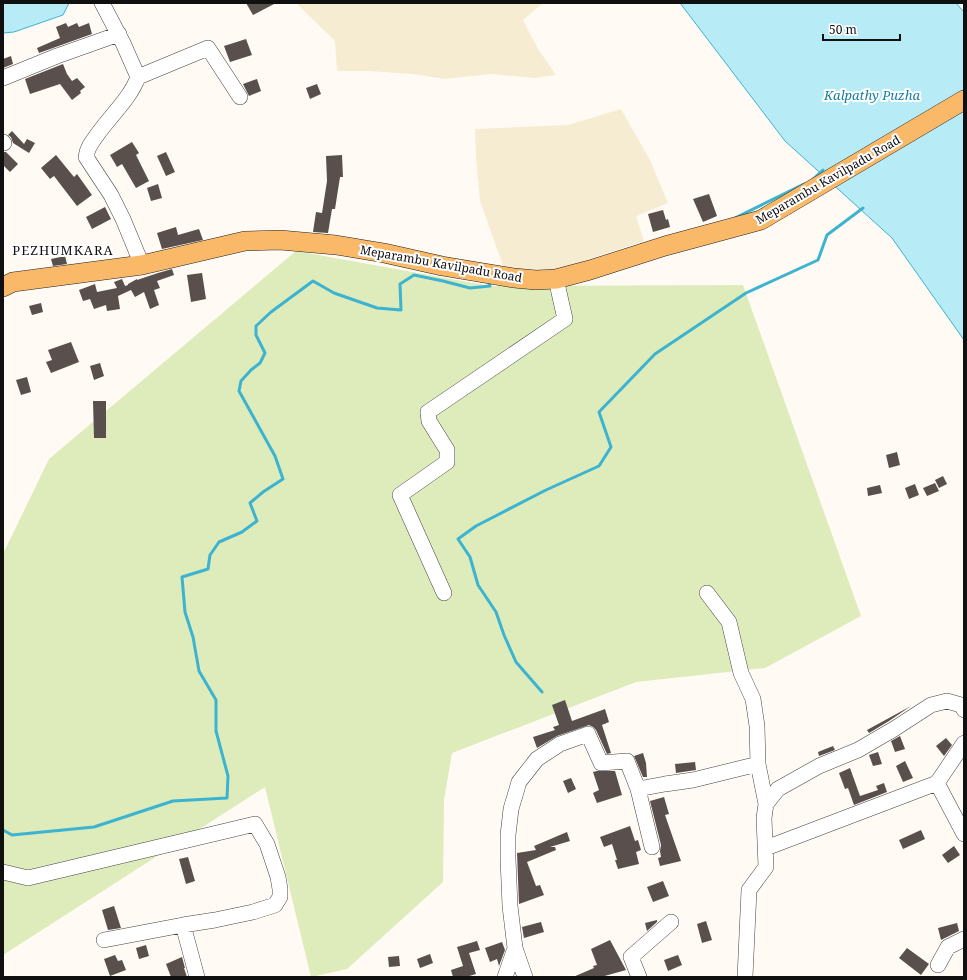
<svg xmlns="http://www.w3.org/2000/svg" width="967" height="980" viewBox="0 0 967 980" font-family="'Noto Serif',serif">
  <rect width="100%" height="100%" fill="#fffaf3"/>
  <path fill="#f6ecd2" d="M296 3H543L523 20 538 49 556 75 535 78 491 74 445 79 412 74 369 71H337L335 41Z
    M621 109 650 160 668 203 636 216 644 241 598 256 569 268 542 273 505 271 480 201 476 157 475 129 568 125Z"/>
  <path fill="#deebbb" d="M296 251 490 286 743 285 861 616 765 668 636 682 452 753 444 800 443 882 347 969 311 977 265 787 3 955V554L49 459Z"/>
  <path fill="#b7ecf7" stroke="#3cb3d0" d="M3 3H69L63 15 14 32 3 33Z
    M680 3H956L964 12V340L892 238 785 141Z"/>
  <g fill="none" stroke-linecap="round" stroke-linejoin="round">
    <path stroke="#3cb3d0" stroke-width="3" d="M812 180 823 170
      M735 218 804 184
      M542 692 516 662 504 635 496 612 478 585 470 557 458 539 476 526 546 490 599 466 611 447 599 412 655 354 746 293 818 260 827 235 863 208
      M3 830 12 835 94 827 173 801 227 798 228 776 216 731V700L199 671 193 637 185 612 182 577 208 569 210 555 219 542 242 532 257 521 250 503 263 492 283 479 275 456 239 391 241 381 251 370 260 363 265 353 256 335V326L271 312 313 281 334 293 377 308 401 310 400 284 414 275 443 281 470 288 490 286 488 280"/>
  </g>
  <path fill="#594f4c" d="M246 3H276L253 15Z
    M66 23 68 27 77 23 79 27 89 23 92 34 39 53 37 48 60 38 56 27Z
    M246 39 252 55 230 62 224 46Z
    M11 56 13 64 3 68V59Z
    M63 64 67 74 72 81 77 78 85 87 80 91 81 93 72 100 60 84 30 94 25 79Z
    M257 79 261 91 249 96 243 84Z
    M317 84 321 94 310 99 306 88Z
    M12 131 24 144 27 139 35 143 29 153 13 143 11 137 8 135Z
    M132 142 139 153 136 155 149 181 136 188 122 164 117 167 110 155Z
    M3 152H6L18 164 10 172 3 165Z
    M166 152 175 172 166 176 157 156Z
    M56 155 74 177 77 174 92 195 77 206 54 176 50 179 41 168Z
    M342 155 343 177H340L335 209H332L328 233 313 232 316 212 322 213 327 181 326 156Z
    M158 184 162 198 151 201 147 188Z
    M709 194 717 216 703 222 693 199Z
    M105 207 111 219 92 229 86 217Z
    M663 210 666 220 668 219 670 227 653 232 648 214Z
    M176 227 178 235 199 229 203 240 162 249 157 233Z
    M65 256 67 264 53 266 51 259Z
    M172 269 174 275 157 281 160 288 154 290 159 305 150 309 144 292 135 297 131 290 118 296 120 309 107 311 106 305 94 309 90 299 83 301 79 290 95 284 97 292 117 288 114 282 122 279 125 286 128 285V284L137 279V280L158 273Z
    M202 273 206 299 191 302 187 275Z
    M41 303 43 312 32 315 29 306Z
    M71 342 79 362 51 373 46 362 52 360 48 350Z
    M100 363 104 376 94 380 90 366Z
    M27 377 31 392 21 395 16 380Z
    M93 401H106V438H94Z
    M897 452 900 465 889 468 886 455Z
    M943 476 947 484 939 488 935 480Z
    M935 483 939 491 927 496 923 488Z
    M915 484 919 495 909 499 905 488Z
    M880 485 882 493 868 496 867 488Z
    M565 700 572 721 605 709 609 722 602 725 611 753 607 754 596 730 593 727 589 725 557 736 537 748 533 737 555 730 553 727 559 725 552 705Z
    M911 706 889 721 869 733 867 730Z
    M900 736 905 749 895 752 891 741Z
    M946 738 952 745 944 756 936 746Z
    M833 746 835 750 819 756 818 752Z
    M878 752 882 764 873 766 869 755Z
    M643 753 646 763 647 777H643L634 756Z
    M905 761 913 778 903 782 896 766Z
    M695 762 696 770 676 773 675 764Z
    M850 768 860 796 878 790 876 786 884 783 887 792 854 805 848 788 845 789 839 773Z
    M597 771H615L622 795 597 803 593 793 599 790 593 772Z
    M571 778 576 789 568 793 563 781Z
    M664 797 669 814 665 815 681 861 660 866 658 858 661 857 660 851 661 845 650 801Z
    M630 826 635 841 638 840 641 850 636 852 639 864 618 869 615 860H617L612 844 604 847 600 837Z
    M921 830 925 839 903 849 899 840Z
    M567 832 570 841 550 847H555L556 850 527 862 536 886 540 885 544 895 519 904 517 853 536 850 534 846Z
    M954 846 960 855 948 863 942 855Z
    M188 857 195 881 186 884 179 859Z
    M663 881 669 896 653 902 647 887Z
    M114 906 121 928 108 930 102 910Z
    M657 920V922L647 931 645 923Z
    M706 921 712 940 702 943 697 924Z
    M541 922 544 932 524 938 522 927Z
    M957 923 959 931 941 940 938 928Z
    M610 940 626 970 601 977H573L594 968 593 966 597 965 591 949Z
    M477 941 480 950 469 953 476 974 466 977H453L451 970 463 966 457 947Z
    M502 942 505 950 499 966 497 959 490 962 485 948Z
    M146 945 149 956 139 959 136 948Z
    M907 948 929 964 921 975 899 958Z
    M430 954 433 963 420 968 417 959Z
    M115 955 118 961 122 960 126 970 110 976 104 959Z
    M678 955 682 965 668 971 664 960Z
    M399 956 400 966 389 967 388 957Z
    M182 957 185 968H184L187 977H171L166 964Z"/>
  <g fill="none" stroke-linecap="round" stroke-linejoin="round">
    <g stroke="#434343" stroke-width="16">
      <path id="minor" d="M102 3 123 43 138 77C130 99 110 116 97 135 92 142 87 148 86 157L111 195 123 219 142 265
        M138 77 208 48 240 97
        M3 78 57 56 119 34
        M3 142 4 143
        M444 593 400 495 447 462V450L429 421 428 412 565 319 556 279
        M707 593 729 622 741 673 753 699 757 726 758 764 766 804
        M937 783 964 834
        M638 789 652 847
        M766 848 937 783 964 743
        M3 872 28 878 255 824 267 844 278 877 280 889V897L275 905 253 912 215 920 183 925 197 977
        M104 940 183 925
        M938 965 948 947 964 939
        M505 977 515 948
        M525 977 515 948 510 906 508 859V835L511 809 519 782 537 759 560 744 588 734 601 763 627 761 638 789 665 784 693 780 758 764
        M639 977 631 957 671 922
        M745 977 749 890 766 867 764 818 766 804 778 789 819 766 858 750 894 729 931 705 947 701 961 705 964 710"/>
    </g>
    <g stroke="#212121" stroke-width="20">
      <path id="major" d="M3 287 13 282 142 265 245 241 280 240 336 245 384 253 442 266 514 278 536 280 556 279 590 270 665 246 761 220 964 100"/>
    </g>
    <use href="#minor" stroke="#fff" stroke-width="15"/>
    <use href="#major" stroke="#fab968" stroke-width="19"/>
  </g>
  <g text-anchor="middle" stroke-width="4" stroke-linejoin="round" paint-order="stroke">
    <g font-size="12" fill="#101010" stroke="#fff">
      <text transform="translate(828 180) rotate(-30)" y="4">Meparambu Kavilpadu Road</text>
      <text transform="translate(441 264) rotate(10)" y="4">Meparambu Kavilpadu Road</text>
    </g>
    <g font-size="13" font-style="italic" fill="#167e9f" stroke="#fff">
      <text x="872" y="100">Kalpathy Puzha</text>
    </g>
    <g font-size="13" letter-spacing="1" fill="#101010" stroke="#fff">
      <text x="63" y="255">PEZHUMKARA</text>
    </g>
  </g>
  <rect width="967" height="980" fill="none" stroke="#101010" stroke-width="8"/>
  <path d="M823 34v6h77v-6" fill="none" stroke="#101010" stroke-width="2"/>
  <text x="829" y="34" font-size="12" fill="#101010" stroke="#ffffff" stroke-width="3" paint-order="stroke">50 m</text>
</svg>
